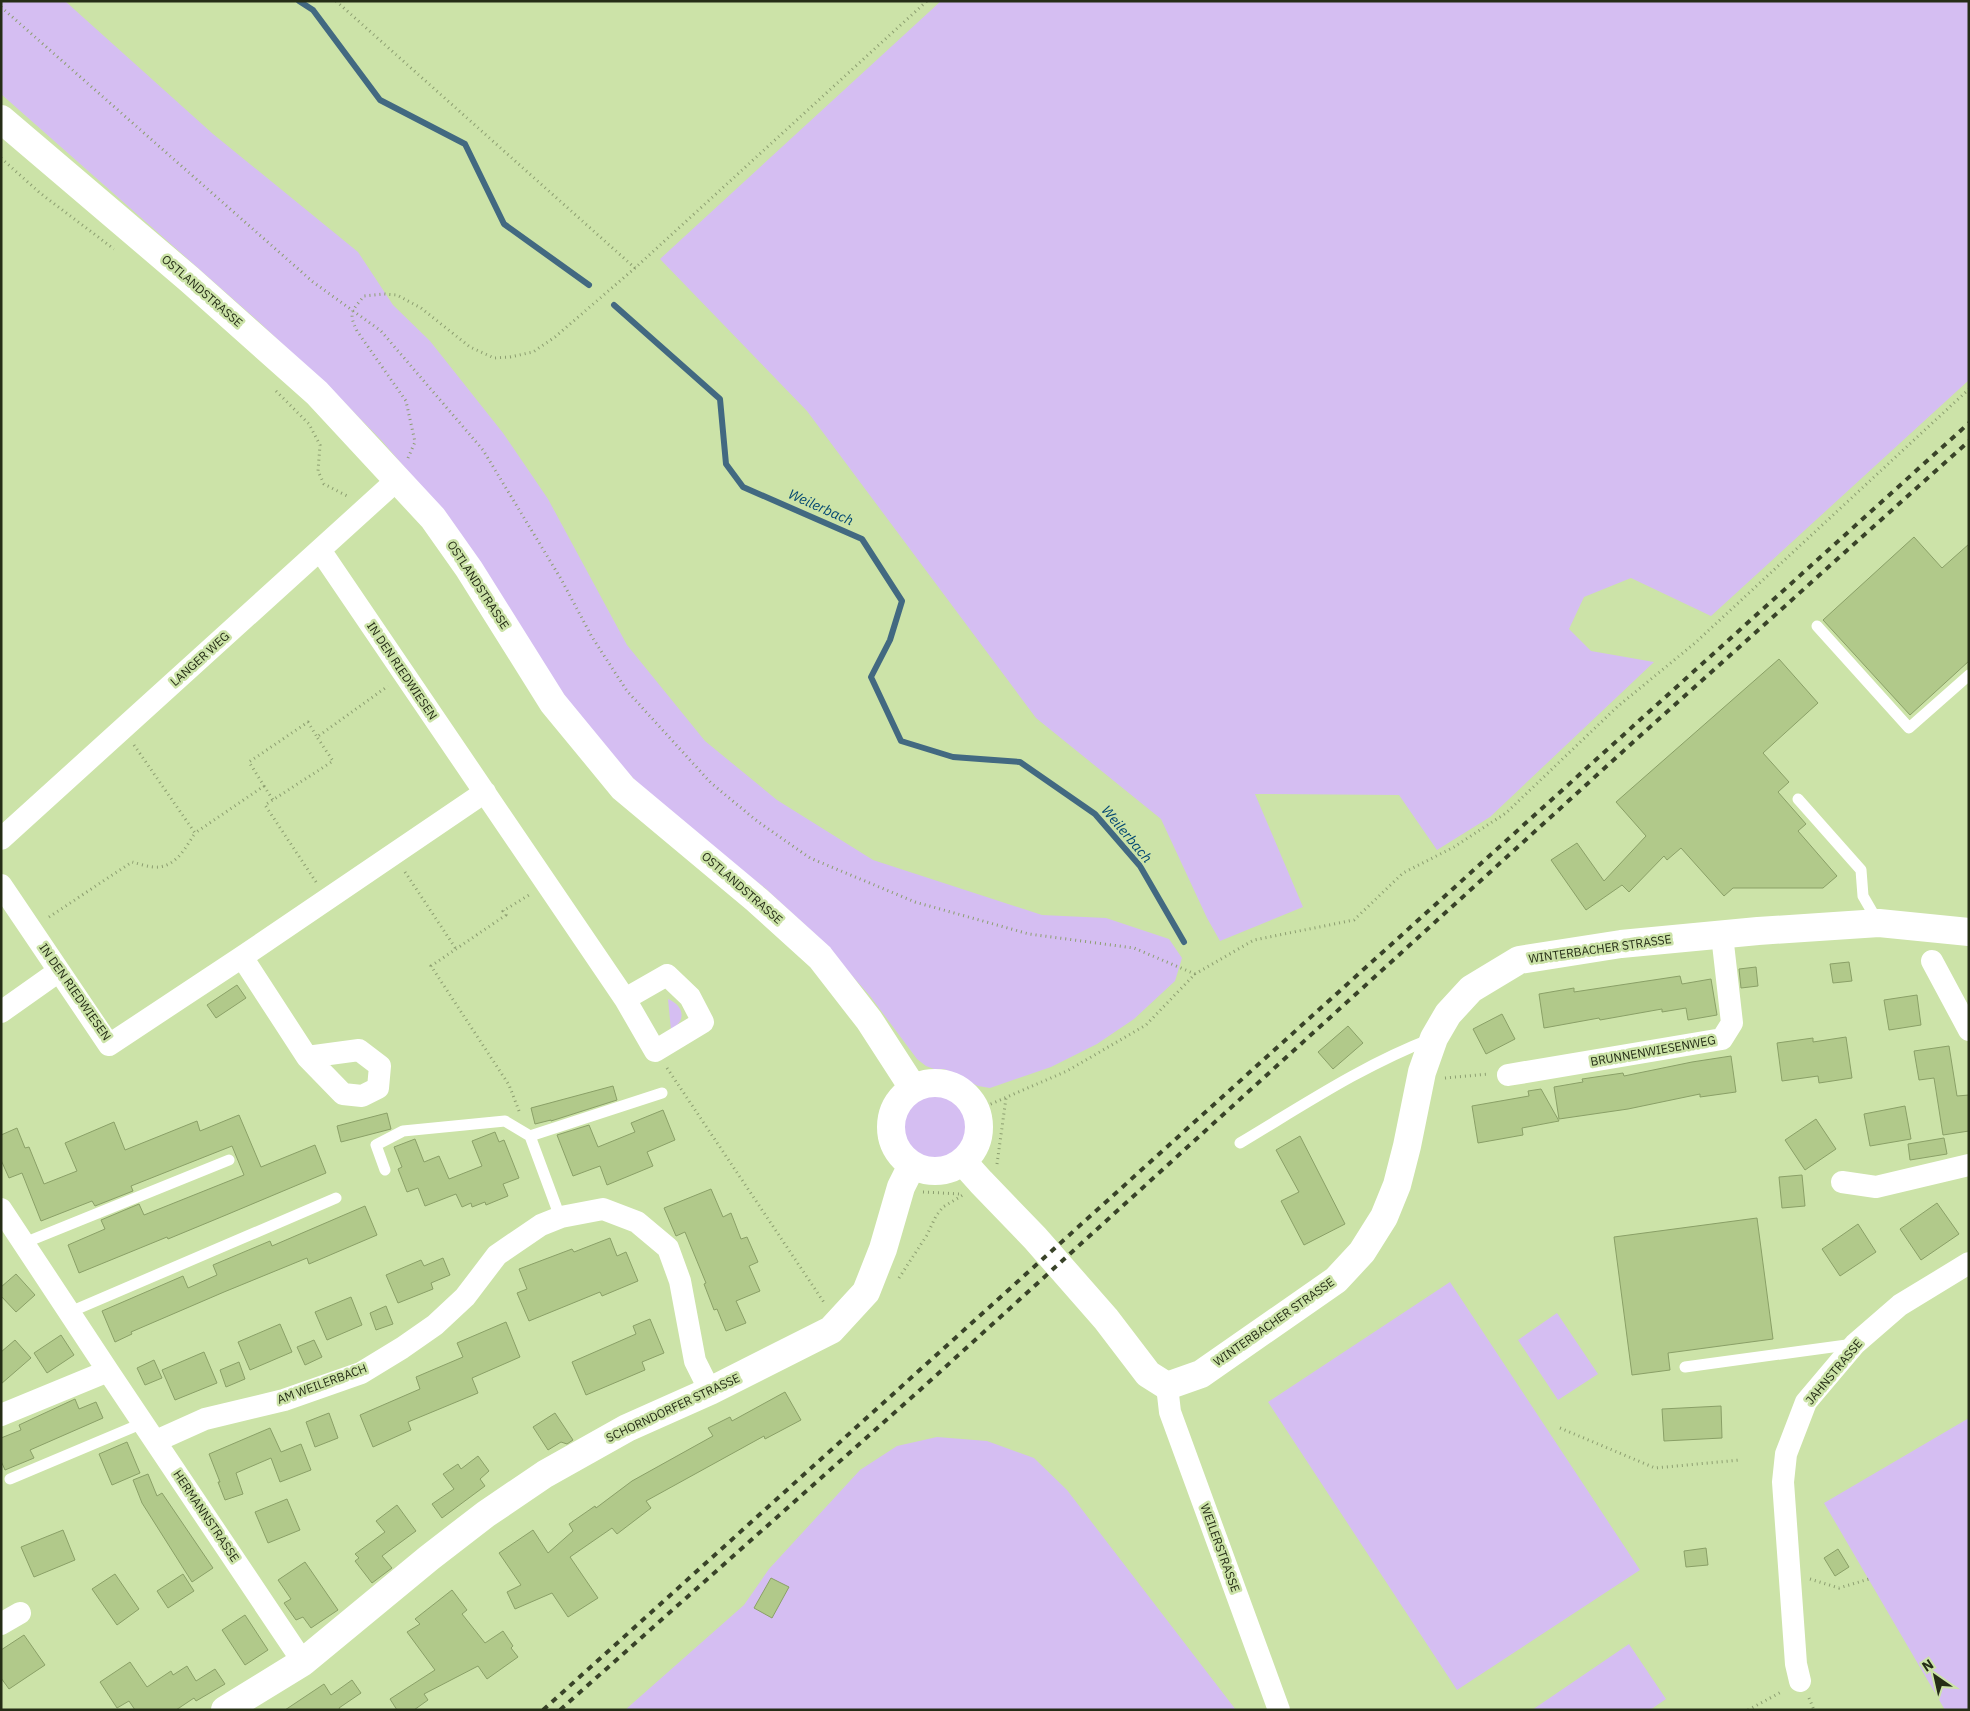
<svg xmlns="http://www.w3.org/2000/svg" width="1970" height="1711" viewBox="0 0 1970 1711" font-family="'IBM Plex Sans',sans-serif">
  <rect width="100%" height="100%" fill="#cce3a8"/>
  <path fill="#d5bef2" d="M1 1H65L213 134 358 252 393 305 430 341 503 433 548 499 627 645 705 741 777 800 873 860 1042 915 1106 918 1169 939 1182 958 1175 981 1134 1019 1097 1044 1051 1067 990 1088 978 1086 944 1069H934L926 1066 917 1059 870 996 818 937 765 888 663 809 600 744 554 682 437 505 382 441 341 399 258 321 1 94Z
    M941 1H1969V380L1711 616 1631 578 1584 597 1569 629 1591 651 1654 662 1490 817 1437 850 1399 795 1255 794 1303 907 1220 941 1207 918 1161 819 1036 718 807 411 660 259Z
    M668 999C684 1006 687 1020 671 1030Z
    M903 1126a32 32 0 1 1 64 0a32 32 0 1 1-64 0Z
    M1450 1282 1640 1570 1457 1690 1268 1402Z
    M1557 1313 1598 1374 1558 1400 1518 1340Z
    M1969 1418V1710H1945L1824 1503Z
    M937 1437 987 1441 1034 1458 1067 1490 1236 1710H625L744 1605 769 1569 860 1470 897 1446Z
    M1629 1644 1666 1699 1650 1710H1532Z"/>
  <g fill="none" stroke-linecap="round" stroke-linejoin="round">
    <path stroke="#426981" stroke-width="6" d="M299 1 313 10 380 100 465 144 504 224 589 285
      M614 305 720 399 726 464 743 487 862 539 902 601 890 640 871 677 901 741 953 757 1020 762 1095 814 1140 866 1184 942"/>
  </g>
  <path fill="#b1c98a" stroke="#8aa067" d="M1914 537 1942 568 1969 544V661L1910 715 1823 620Z
    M1779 659 1818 703 1763 753 1789 782 1778 792 1806 824 1798 831 1837 876 1823 888H1733L1724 896 1681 848 1667 860 1664 856 1629 892 1622 885 1586 910 1551 860 1577 843 1604 881 1646 836 1616 802Z
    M1849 962 1852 981 1833 983 1830 964Z
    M1756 967 1758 986 1741 988 1739 969Z
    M1680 976 1682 984 1711 979 1717 1015 1688 1020 1686 1008 1662 1012V1009L1600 1020 1599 1018 1544 1028 1539 994 1574 988V992Z
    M237 985 246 998 216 1018 207 1005Z
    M1917 995 1921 1025 1889 1030 1884 1000Z
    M1502 1014 1515 1039 1486 1054 1473 1029Z
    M1348 1026 1363 1043 1333 1069 1318 1052Z
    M1846 1037 1852 1078 1819 1083 1818 1076 1782 1081 1777 1043 1813 1038V1042Z
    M1949 1046 1957 1096 1969 1095V1131L1943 1135 1934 1078 1919 1080 1914 1051Z
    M1731 1056 1736 1092 1700 1097V1094L1628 1109 1559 1119 1554 1087 1583 1082 1582 1079 1623 1073 1624 1076 1692 1062Z
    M613 1086 617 1100 551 1121V1120L535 1124 531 1108Z
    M1541 1089 1559 1121 1522 1128 1523 1135 1478 1143 1472 1106 1529 1096 1528 1091Z
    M1905 1106 1911 1139 1870 1146 1864 1114Z
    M663 1110 675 1140 647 1152 653 1166 607 1185 600 1166 573 1176 557 1135 589 1125 598 1147 635 1132 631 1123Z
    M387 1113 391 1129 341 1142 337 1126Z
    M239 1115 261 1167 315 1145 326 1173 226 1215 168 1239 167 1237 79 1273 68 1245 105 1229 101 1220 139 1204 144 1215 244 1175 232 1146 131 1186 133 1191 95 1206 92 1201 41 1221 22 1173 9 1178 1 1160V1135L17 1128 25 1148 29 1147 44 1184 77 1171 65 1143 114 1122 125 1150 197 1121 200 1131Z
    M1816 1119 1836 1149 1805 1170 1785 1140Z
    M495 1132 499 1142 504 1140 519 1178 503 1184 508 1196 486 1205 485 1202 472 1207 471 1203 462 1207 456 1194 425 1206 418 1188 407 1192 398 1169 402 1167 394 1147 415 1139 424 1162 439 1156 449 1179 482 1166 472 1141Z
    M1300 1136 1345 1224 1304 1245 1281 1201 1299 1192 1276 1150Z
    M1944 1138 1947 1154 1910 1160 1908 1144Z
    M1802 1175 1805 1206 1782 1208 1779 1177Z
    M711 1189 723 1217 731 1213 741 1239 747 1237 758 1262 749 1266 760 1291 736 1301 746 1323 726 1331 717 1309 714 1310 704 1284 706 1283 685 1232 676 1236 664 1208Z
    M1937 1203 1959 1234 1921 1260 1900 1229Z
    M365 1206 377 1235 309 1264 307 1258 224 1292 131 1332 132 1334 115 1342 102 1311 183 1276 188 1288 217 1275 213 1265 270 1241 272 1246Z
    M1757 1218 1773 1339 1668 1353 1670 1370 1632 1375 1614 1237Z
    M1858 1224 1876 1252 1840 1276 1822 1249Z
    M610 1238 617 1256 626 1252 638 1281 602 1296 600 1292 529 1321 517 1293 527 1289 519 1269 572 1249 574 1252Z
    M443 1258 450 1275 431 1283 433 1289 398 1303 386 1275 421 1260 424 1266Z
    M16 1274 35 1295 16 1312 1 1296V1287Z
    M351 1297 362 1325 327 1340 315 1312Z
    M386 1306 393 1324 376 1330 370 1313Z
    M650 1319 664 1353 642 1362 645 1370 586 1395 572 1362 636 1334 633 1326Z
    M506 1322 520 1357 472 1378 478 1393 408 1422 411 1430 373 1447 360 1415 420 1389 416 1377 463 1357 457 1343Z
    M280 1324 292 1352 250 1370 238 1342Z
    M61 1335 74 1355 47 1373 34 1353Z
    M15 1340 31 1358 1 1384V1352Z
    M314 1340 322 1357 305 1365 297 1347Z
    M204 1352 217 1383 175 1400 162 1370Z
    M154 1360 162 1378 145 1385 137 1368Z
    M239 1362 245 1379 226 1387 220 1370Z
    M785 1392 801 1420 765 1439 764 1436 646 1501 651 1508 617 1534 612 1528 570 1557 598 1598 568 1617 552 1593 515 1609 507 1592 521 1585 499 1553 533 1530 548 1553 573 1531 569 1524 595 1506 596 1508 632 1481 713 1436 708 1428 730 1417 732 1421Z
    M75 1399 79 1409 96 1402 103 1418 30 1450 34 1458 5 1470 1 1461V1438L21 1430 19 1425Z
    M1721 1406 1722 1438 1664 1441 1662 1409Z
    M329 1413 338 1438 315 1447 306 1422Z
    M555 1413 573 1440 567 1444 561 1442 548 1450 533 1427Z
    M270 1428 281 1452 301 1444 311 1470 280 1482 271 1458 236 1473 243 1494 225 1500 218 1482H220L209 1454Z
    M127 1442 140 1473 112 1485 99 1454Z
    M478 1456 489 1471 480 1479 485 1486 442 1518 432 1504 454 1489 443 1474 458 1464 461 1469Z
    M148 1474 157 1496 162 1493 213 1568 192 1582 142 1503 133 1480Z
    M287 1499 300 1530 268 1543 255 1512Z
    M397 1505 416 1531 382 1556 392 1568 372 1583 355 1561 359 1558 355 1554 385 1532 376 1521Z
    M63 1530 75 1560 34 1577 21 1547Z
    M1706 1548 1708 1565 1686 1567 1684 1551Z
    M1838 1549 1849 1567 1835 1576 1824 1558Z
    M305 1562 338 1610 311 1628 303 1617 296 1620 284 1603 291 1599 278 1580Z
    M115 1574 139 1609 117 1625 92 1589Z
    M183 1574 194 1591 168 1608 157 1591Z
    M771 1578 789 1587 772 1618 754 1608Z
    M452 1590 467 1610 462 1614 485 1643 503 1631 513 1646 511 1648 518 1657 487 1679 478 1666 424 1694 428 1700 414 1710H397L390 1699 435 1670 407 1632 420 1624 415 1619Z
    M245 1615 268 1650 245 1665 222 1630Z
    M24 1635 45 1665 9 1689 1 1678V1650Z
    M130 1662 147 1687 171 1671 173 1675 187 1666 196 1681 215 1669 225 1684 196 1701 194 1698 176 1710H135L129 1701 117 1708 100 1682Z
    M352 1680 361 1693 339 1708 340 1710H285L324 1684 331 1695Z"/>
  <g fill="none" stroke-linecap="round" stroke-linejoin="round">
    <path stroke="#8c9e70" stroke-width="3" stroke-dasharray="1 4" stroke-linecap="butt" d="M336 1 635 268
      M1 7 313 282 381 331 483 450 561 579 592 637 627 691 711 783 757 821 810 858 915 902 1029 934 1134 948 1195 974
      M1 158 40 193 114 249
      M276 391 309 424 320 445 318 471 324 484 349 497
      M408 458 415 442 406 401 357 331C348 312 352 311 364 296L384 294 397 295 421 308 470 347 494 358 510 357 533 352 555 337 635 268 927 1
      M134 745 195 833 264 786 249 762 308 722 317 737 388 686
      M264 786 273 800
      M405 872 456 949
      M316 882 265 805 333 761 317 737
      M49 917 132 862C140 864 151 868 159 867 177 865 186 847 195 833
      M667 1068 825 1304
      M1445 1078 1489 1074
      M977 1110 1067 1071 1146 1025 1195 974 1254 940 1354 920 1403 873 1454 847 1506 813 1617 707 1695 643 1969 389
      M519 1111 509 1085 431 966 506 915 503 911 529 895
      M997 1164 1006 1098
      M923 1192 960 1194
      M899 1278 927 1235 936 1216 943 1207 963 1195
      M1560 1428 1655 1468 1740 1460
      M1810 1579 1839 1588 1869 1579
      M1809 1698 1814 1710
      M1748 1710 1783 1691"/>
    <path stroke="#fff" stroke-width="11" d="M1817 626 1909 728 1969 675
      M1798 799 1861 870 1863 896 1878 922
      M530 1136 662 1093
      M1240 1143C1302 1106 1363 1065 1431 1039
      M385 1170 376 1145 403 1131 505 1121 530 1136 560 1217
      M24 1243 229 1160
      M70 1312 336 1198
      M1685 1367 1854 1344
      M10 1479 143 1423"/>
    <path stroke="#fff" stroke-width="22" d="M320 550 625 999 655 1051 703 1022 690 997 667 975 625 999
      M1 839 398 479
      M1 885 109 1045 242 957 485 792
      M242 957 307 1057 343 1094 362 1096 378 1088 380 1066 359 1050 307 1057
      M1932 961 1969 1030
      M1 1012 59 971
      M1508 1075 1722 1039 1732 1023 1722 935
      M1842 1182 1876 1187 1969 1165
      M1 1209 108 1371 303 1662
      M1167 1386 1170 1412 1279 1710
      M1 1415 108 1371
      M156 1441 205 1419 284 1400 361 1373 402 1348 435 1325 465 1297 497 1255 541 1225 561 1217 603 1209 637 1222 668 1248 680 1281 695 1361 710 1391
      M1 1624 20 1613
      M1800 1681 1796 1664 1783 1482 1786 1454 1806 1402 1855 1344 1900 1305 1969 1263"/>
    <path stroke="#fff" stroke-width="28" d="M1 119 189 279 317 393 433 518 469 569 553 703 623 788 757 900 820 957 869 1020 913 1088
      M891 1127a44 44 0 1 1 88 0a44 44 0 1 1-88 0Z
      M963 1162 981 1182 1035 1238 1106 1319 1148 1374 1167 1386 1201 1374 1336 1280 1362 1252 1384 1217 1397 1185 1407 1146 1422 1072 1434 1038 1448 1014 1471 989 1519 960 1621 944 1758 931 1879 923 1969 932
      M225 1710 303 1662 429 1558 486 1514 545 1474 627 1428 710 1391 831 1330 866 1292 883 1249 901 1187 912 1165"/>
    <path stroke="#394328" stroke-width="4" stroke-dasharray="6 6" stroke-linecap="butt" d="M543 1710 1969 423
      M560 1710 920 1390 1630 745 1969 441"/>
  </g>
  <g text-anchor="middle" stroke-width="5" stroke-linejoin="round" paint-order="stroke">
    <g font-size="12" fill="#252d16" stroke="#cce3a8">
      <text transform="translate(202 291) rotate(41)" y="4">OSTLANDSTRASSE</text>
      <text transform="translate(478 585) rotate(57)" y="4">OSTLANDSTRASSE</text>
      <text transform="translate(200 659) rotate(-42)" y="4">LANGER WEG</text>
      <text transform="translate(402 671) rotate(56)" y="4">IN DEN RIEDWIESEN</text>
      <text transform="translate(742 888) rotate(41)" y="4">OSTLANDSTRASSE</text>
      <text transform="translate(1600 949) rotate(-8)" y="4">WINTERBACHER STRASSE</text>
      <text transform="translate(75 992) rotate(55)" y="4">IN DEN RIEDWIESEN</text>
      <text transform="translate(1653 1051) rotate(-10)" y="4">BRUNNENWIESENWEG</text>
      <text transform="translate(1274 1322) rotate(-35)" y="4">WINTERBACHER STRASSE</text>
      <text transform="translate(1834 1372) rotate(-50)" y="4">JAHNSTRASSE</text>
      <text transform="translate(322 1384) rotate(-20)" y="4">AM WEILERBACH</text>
      <text transform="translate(673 1408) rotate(-25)" y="4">SCHORNDORFER STRASSE</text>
      <text transform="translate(206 1516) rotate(56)" y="4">HERMANNSTRASSE</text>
      <text transform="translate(1220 1548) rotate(70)" y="4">WEILERSTRASSE</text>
    </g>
    <g font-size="14" font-style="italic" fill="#024671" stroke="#cce3a8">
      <text transform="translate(821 507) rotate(24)" y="5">Weilerbach</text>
      <text transform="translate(1127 834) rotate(50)" y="5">Weilerbach</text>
    </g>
  </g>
  <rect width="1970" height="1711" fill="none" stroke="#252d16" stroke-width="5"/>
  <g transform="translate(1935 1676) rotate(326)" stroke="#cce3a8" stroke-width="4" paint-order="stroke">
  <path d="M0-4L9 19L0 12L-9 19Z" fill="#252d16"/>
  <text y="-8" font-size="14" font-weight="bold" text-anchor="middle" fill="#252d16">N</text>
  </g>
</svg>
